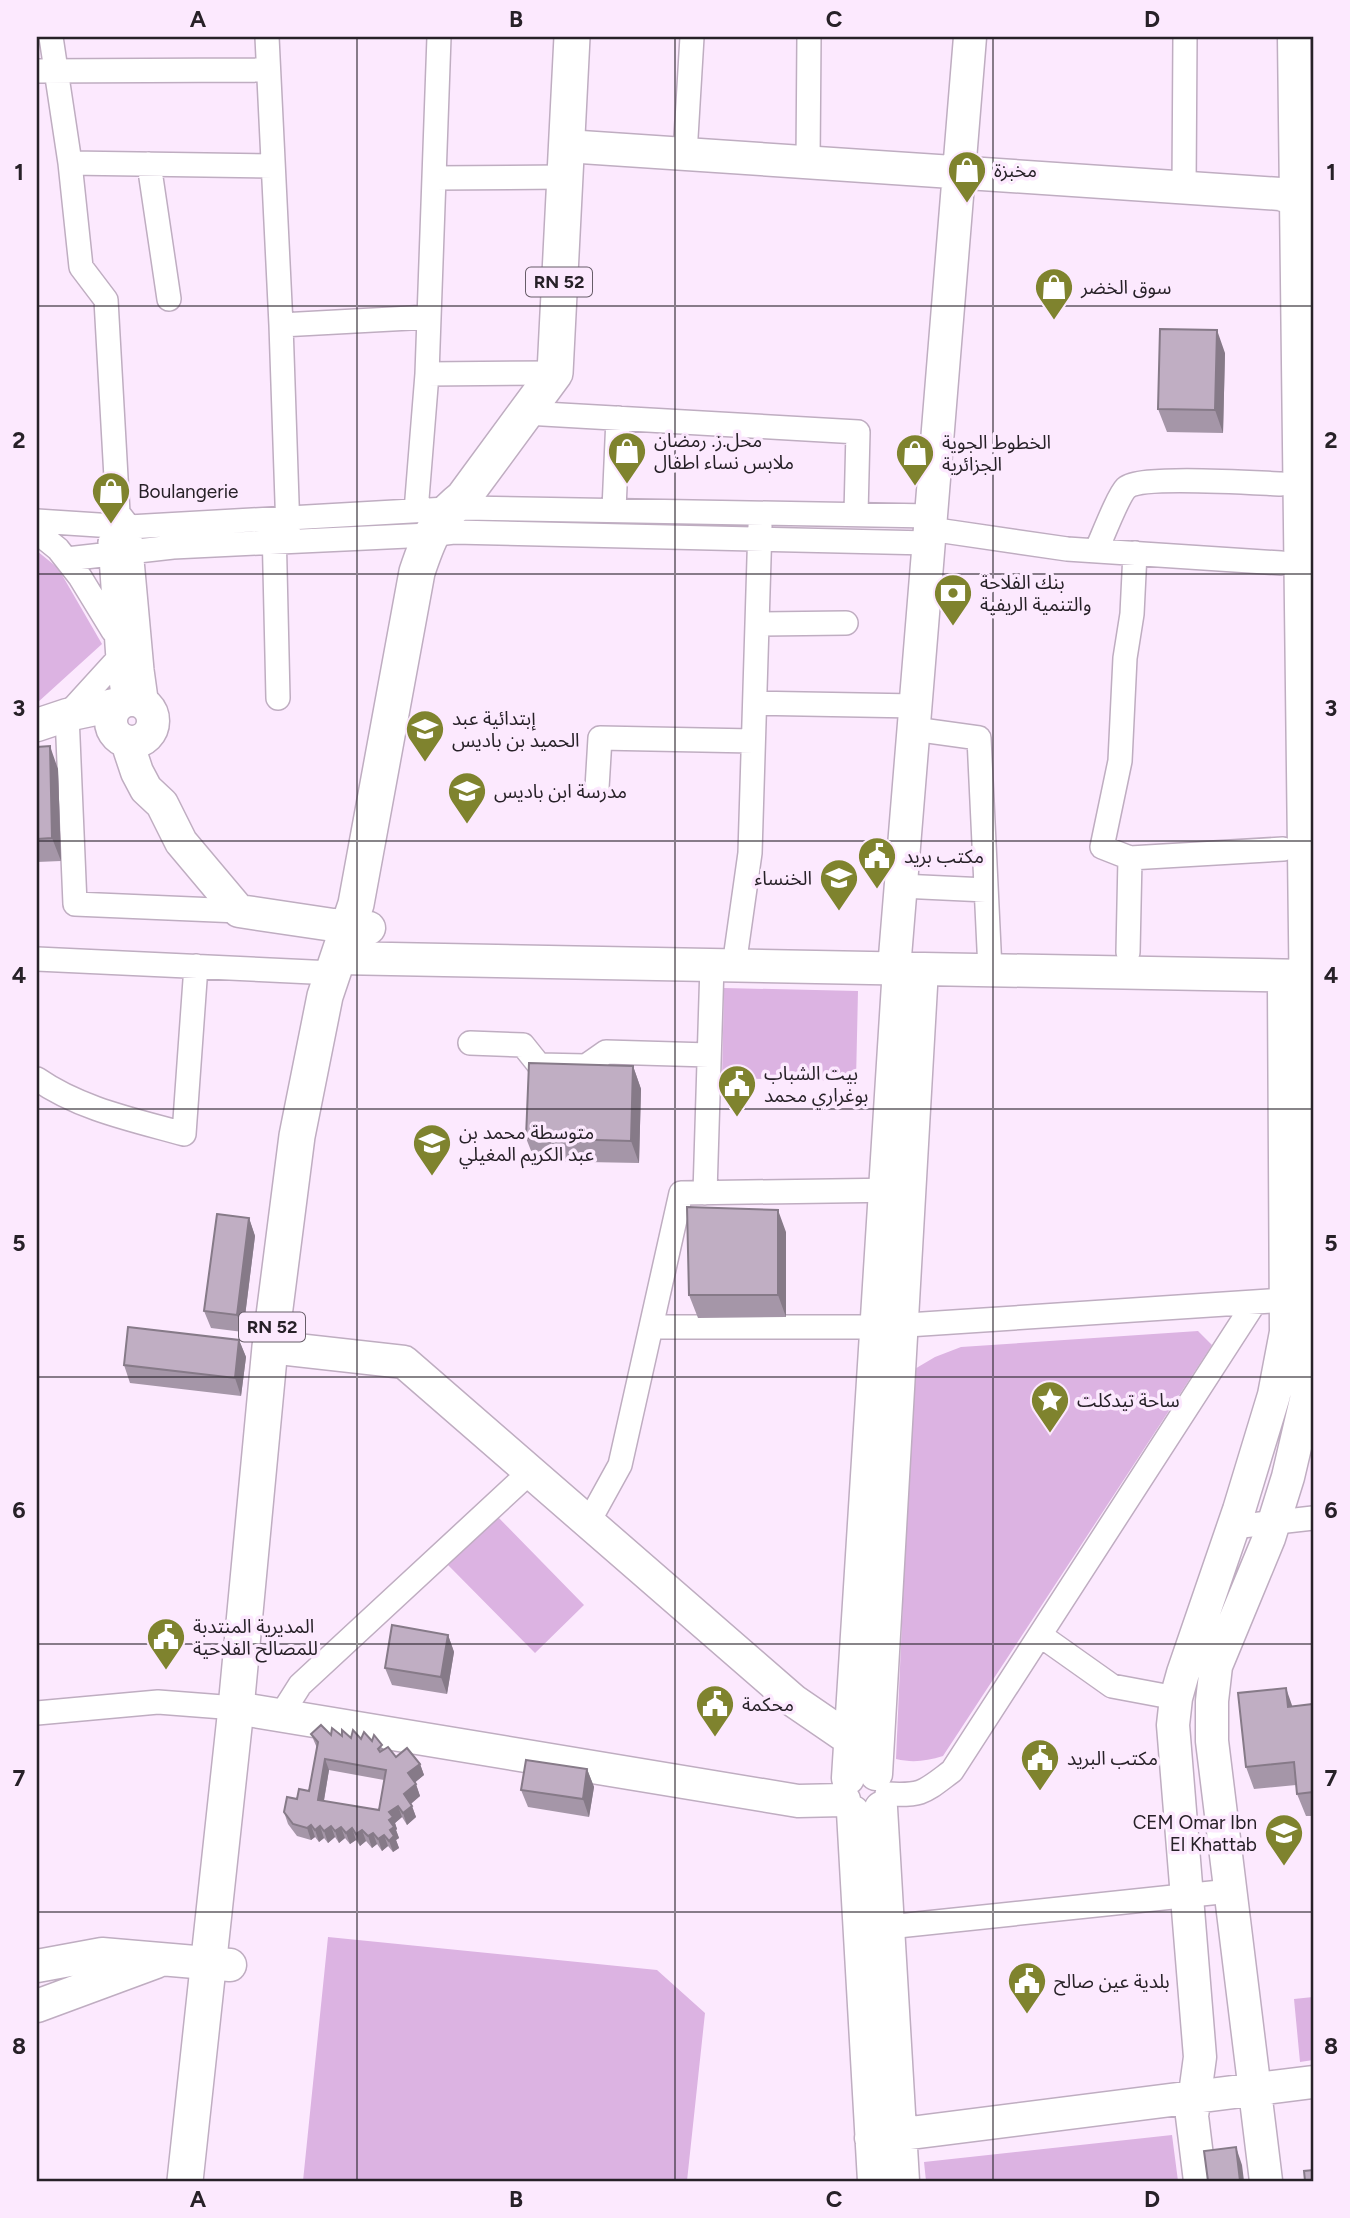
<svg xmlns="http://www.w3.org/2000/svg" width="1350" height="2218" viewBox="0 0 1350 2218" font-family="Figtree,'Noto Sans Arabic',sans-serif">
  <rect width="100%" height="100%" fill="#fce9fe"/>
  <path fill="#dcb3e2" d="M37 551 58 568 102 644 37 703Z
    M724 988 858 991 856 1081 722 1078Z
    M1198 1331 1212 1345 943 1756C926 1761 913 1763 896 1759L913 1370 935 1357 961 1347Z
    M496 1515 584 1605 535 1653 447 1564Z
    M328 1937 657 1970 705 2013 687 2181H303Z
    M1313 1997V2060L1300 2062 1294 1999Z
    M1172 2135 1178 2181H926L924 2162Z"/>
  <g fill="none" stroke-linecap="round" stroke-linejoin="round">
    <g stroke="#bfadc1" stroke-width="26">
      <path id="street" d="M51 37 70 163 81 267 106 300 118 513 129 527 142 670 147 706
        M267 37 281 325 288 531
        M37 71 268 70
        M685 154 692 37
        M808 162 809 37
        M70 163 273 166
        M149 164 169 299
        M434 178 564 177
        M1184 188 1185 37
        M281 325 429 317
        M427 374 555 373
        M526 413 858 432 856 514
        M614 509 618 418
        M416 511 427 374 439 37
        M37 521 129 527 464 508 931 516
        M274 526 278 698
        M930 529 1067 549 1281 563
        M37 532 58 549 80 577 113 631
        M110 542 118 659 67 715 75 904 239 911
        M1096 551C1102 538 1118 496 1126 488 1141 475 1256 483 1281 484
        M1135 553 1132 614 1125 658 1120 761 1102 847 1130 858 1283 849
        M67 559 173 547 429 535 454 532 929 543
        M757 624 846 623
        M118 659 124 701
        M755 703 916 706
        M914 729 979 738 990 970
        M597 788 600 738 753 741
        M901 886 986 890
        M1128 952 1130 858
        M37 959 333 973
        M734 966 750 853 760 526
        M470 1043 523 1045 539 1065 586 1066 606 1052 709 1055
        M37 1079C80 1109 134 1120 184 1134L196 966
        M705 1193 712 965
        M651 1327H877L1285 1300 1300 1304
        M588 1523 620 1465 681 1193 900 1190
        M1233 1527 1313 1518
        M1040 1635 1112 1686 1176 1698
        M37 1713 158 1702 236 1708
        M281 1715 300 1685 530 1472
        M887 1794C923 1796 924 1792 952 1771L1255 1302
        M888 1927 1230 1891"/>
    </g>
    <g stroke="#bfadc1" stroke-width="35">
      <path id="secondary" d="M566 146 1280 194 1313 205
        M111 721a21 21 0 1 1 42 0a21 21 0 1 1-42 0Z
        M37 725 67 715 119 704
        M127 742 137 772 146 789 162 804 181 842 239 911 333 925 369 928
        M338 958 1306 976
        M894 969 970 37
        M270 1347 404 1362 794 1701 851 1740
        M236 1708 798 1801 844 1800
        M876 1774 922 969
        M848 1778 899 968
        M881 1808 903 2181
        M853 1812 874 2181
        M37 1966 102 1954 230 1965
        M37 2006 156 1962
        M871 2138 1313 2082
        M1200 2181 1192 2116 1200 2057 1173 1725 1176 1698 1183 1673 1239 1510 1274 1395 1286 1332 1284 987
        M1266 2181 1212 1741V1701L1216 1666 1269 1538 1288 1477 1306 1400 1310 1339 1294 37"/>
    </g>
    <g stroke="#bfadc1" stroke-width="38">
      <path id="primary" d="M185 2181 236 1708 270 1347 297 1136 325 996 356 904 417 572C428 539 435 520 463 498L555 373 572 37"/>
    </g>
    <use href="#street" stroke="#fff" stroke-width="23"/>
    <use href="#secondary" stroke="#fff" stroke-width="32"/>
    <use href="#primary" stroke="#fff" stroke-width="35"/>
  </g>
  <path fill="#a596a8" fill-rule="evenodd" d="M1225 353 1223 433 1167 432 1158 409Z
    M37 747 58 769 61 861 37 862Z
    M633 1066 641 1089 639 1163 535 1161 526 1138Z
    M249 1218 255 1236 243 1332 211 1328 204 1311Z
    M786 1232V1317L698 1318 689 1295Z
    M239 1340 246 1357 241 1396 130 1383 124 1365Z
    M448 1635 454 1652 447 1694 392 1685 385 1668Z
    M1313 1704V1816H1306L1297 1794 1296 1785 1254 1789 1246 1767 1293 1706Z
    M311 1734 342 1736 372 1741 396 1757 420 1764 424 1775 415 1782 420 1796 411 1804 416 1817 407 1825 402 1817 395 1823 397 1829 396 1830 399 1838 396 1840 399 1848 393 1852 388 1846 382 1851 377 1844 372 1848 366 1841 360 1846 356 1840 350 1844 345 1838 339 1843 335 1837 328 1843 324 1838 319 1842 315 1837 311 1840 297 1836 288 1824 284 1812 297 1799 309 1791 317 1748ZM329 1770 384 1780 379 1810 324 1801Z
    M587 1769 594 1787 589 1817 528 1807 521 1790Z"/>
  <path fill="#867a88" d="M1217 330 1225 353 1223 433 1215 410Z
    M50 746 58 769 61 861 52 838Z
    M633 1066 641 1089 639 1163 631 1141Z
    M778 1210 786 1232V1317L778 1295Z
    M249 1218 255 1236 243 1332 237 1315Z
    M239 1340 246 1357 241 1396 235 1378Z
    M448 1635 454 1652 447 1694 441 1677Z
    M1286 1688 1294 1711 1288 1707Z
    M325 1759 329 1770 322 1811 318 1800Z
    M420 1764 424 1775 412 1785 408 1773Z
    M587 1769 594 1787 589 1817 583 1799Z
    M416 1784 420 1796 408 1806 404 1794Z
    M398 1806 402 1817 395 1823 397 1829 396 1830 399 1838 396 1840 399 1848 393 1852 389 1841V1812Z
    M412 1806 416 1817 407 1825 403 1813Z
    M311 1825 315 1837 311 1840 307 1828Z
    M320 1826 324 1838 319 1842 315 1830Z
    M331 1826 335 1837 328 1843 324 1831Z
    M341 1827 345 1838 339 1843 335 1831Z
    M352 1828 356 1840 350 1844 346 1833Z
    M362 1830 366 1841 360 1846 356 1834Z
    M373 1833 377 1844 372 1848 368 1836Z
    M384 1835 388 1846 382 1851 378 1839Z
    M1236 2147 1242 2165 1244 2181H1240Z"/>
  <path fill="#c0aec3" stroke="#867a88" stroke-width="2" fill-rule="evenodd" d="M1160 329 1217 330 1215 410 1158 409Z
    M50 746 52 838 37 839V747Z
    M529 1063 633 1066 631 1141 526 1138Z
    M687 1207 778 1210V1295H689Z
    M217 1214 249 1218 237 1315 204 1311Z
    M128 1327 239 1340 235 1378 124 1365Z
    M392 1625 448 1635 441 1677 385 1668Z
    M1286 1688 1288 1707 1313 1704V1792L1297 1794 1294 1762 1246 1767 1238 1693Z
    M321 1725 331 1735 332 1728 342 1736V1730L351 1738 353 1730 361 1739 364 1732 372 1741 374 1735 382 1745 378 1749 380 1752 388 1747 396 1757 407 1748 420 1764 408 1773 416 1784 404 1794 412 1806 403 1813 398 1806 389 1812 393 1817 389 1820 394 1827 390 1830 394 1836 389 1841 384 1835 378 1839 373 1833 368 1836 362 1830 356 1834 352 1828 346 1833 341 1827 335 1831 331 1826 324 1831 320 1826 315 1830 311 1825 307 1828 293 1824 284 1812 287 1797 297 1799 299 1789 309 1791 318 1742 311 1734ZM325 1759 386 1770 379 1810 318 1800Z
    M526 1760 587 1769 583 1799 521 1790Z
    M1236 2147 1240 2181H1208L1204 2151Z
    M1313 2170V2181H1305L1304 2171Z"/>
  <path fill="none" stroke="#272128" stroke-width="2" stroke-opacity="0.55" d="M357 37V2181M675 37V2181M993 37V2181M37 306H1313M37 574H1313M37 841H1313M37 1109H1313M37 1377H1313M37 1644H1313M37 1912H1313"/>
  <defs>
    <g id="shop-pin" transform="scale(2.0125)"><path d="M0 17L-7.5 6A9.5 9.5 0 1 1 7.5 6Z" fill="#7f832e" stroke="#fce9fe"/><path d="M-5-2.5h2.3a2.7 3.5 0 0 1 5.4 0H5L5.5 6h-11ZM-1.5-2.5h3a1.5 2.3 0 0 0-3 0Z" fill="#fff"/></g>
    <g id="bank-pin" transform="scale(2.0125)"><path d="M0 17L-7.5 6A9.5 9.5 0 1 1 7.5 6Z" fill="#7f832e" stroke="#fce9fe"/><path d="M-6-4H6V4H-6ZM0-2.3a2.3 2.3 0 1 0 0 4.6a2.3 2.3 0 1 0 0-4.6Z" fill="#fff"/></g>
    <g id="school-pin" transform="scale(2.0125)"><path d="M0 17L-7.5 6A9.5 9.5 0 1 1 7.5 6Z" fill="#7f832e" stroke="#fce9fe"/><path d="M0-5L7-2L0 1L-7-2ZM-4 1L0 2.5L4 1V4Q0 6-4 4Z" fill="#fff"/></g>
    <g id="civic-pin" transform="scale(2.0125)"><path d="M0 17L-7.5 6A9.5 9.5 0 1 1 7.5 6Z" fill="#7f832e" stroke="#fce9fe"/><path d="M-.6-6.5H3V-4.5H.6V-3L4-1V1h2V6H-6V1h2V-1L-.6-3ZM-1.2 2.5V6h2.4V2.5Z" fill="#fff"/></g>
    <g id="sight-pin" transform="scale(2.0125)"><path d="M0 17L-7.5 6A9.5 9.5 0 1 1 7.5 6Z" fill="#7f832e" stroke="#fce9fe"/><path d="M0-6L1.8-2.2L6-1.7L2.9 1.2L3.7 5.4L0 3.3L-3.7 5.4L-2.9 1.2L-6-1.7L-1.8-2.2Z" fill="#fff"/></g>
  </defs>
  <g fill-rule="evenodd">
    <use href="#shop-pin" x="967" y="170"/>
    <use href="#shop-pin" x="1054" y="287"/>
    <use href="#shop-pin" x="627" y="451"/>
    <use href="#shop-pin" x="915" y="453"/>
    <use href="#shop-pin" x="111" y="491"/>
    <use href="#bank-pin" x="953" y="593"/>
    <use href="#school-pin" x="425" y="729"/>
    <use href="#school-pin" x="467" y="791"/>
    <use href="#civic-pin" x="877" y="856"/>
    <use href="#school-pin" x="839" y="878"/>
    <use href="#civic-pin" x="737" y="1084"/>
    <use href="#school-pin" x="432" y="1143"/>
    <use href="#sight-pin" x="1050" y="1400"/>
    <use href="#civic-pin" x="166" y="1637"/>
    <use href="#civic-pin" x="715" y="1704"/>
    <use href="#civic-pin" x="1040" y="1758"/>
    <use href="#school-pin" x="1284" y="1833"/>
    <use href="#civic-pin" x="1027" y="1981"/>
  </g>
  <g text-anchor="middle" stroke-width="7" stroke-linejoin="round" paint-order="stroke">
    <g fill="#fce9fe" stroke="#675d68" stroke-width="2">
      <rect x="526" y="267.5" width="66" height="29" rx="5"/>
      <rect x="239" y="1312.5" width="66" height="29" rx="5"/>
    </g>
    <g font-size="18" font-weight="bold" fill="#272128">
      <text x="559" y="288">RN 52</text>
      <text x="272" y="1333">RN 52</text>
    </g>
    <g font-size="19" fill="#272128" stroke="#fce9fe" text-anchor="start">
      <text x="994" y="177">مخبزة</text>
      <text x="1081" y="294">سوق الخضر</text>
      <text x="654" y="447">محل.ز. رمضان<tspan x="654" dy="22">ملابس نساء اطفال</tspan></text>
      <text x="942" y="449">الخطوط الجوية<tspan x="942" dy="22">الجزائرية</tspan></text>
      <text x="138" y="498">Boulangerie</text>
      <text x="980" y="589">بنك الفلاحة<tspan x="980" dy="22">والتنمية الريفية</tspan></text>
      <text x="452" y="725">إبتدائية عبد<tspan x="452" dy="22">الحميد بن باديس</tspan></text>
      <text x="494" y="798">مدرسة ابن باديس</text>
      <text x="904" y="863">مكتب بريد</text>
      <text x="812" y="885" text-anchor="end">الخنساء</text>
      <text x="764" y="1080">بيت الشباب<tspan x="764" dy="22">بوغراري محمد</tspan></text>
      <text x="459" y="1139">متوسطة محمد بن<tspan x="459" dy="22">عبد الكريم المغيلي</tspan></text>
      <text x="1077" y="1407">ساحة تيدكلت</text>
      <text x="193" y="1633">المديرية المنتدبة<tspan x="193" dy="22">للمصالح الفلاحية</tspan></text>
      <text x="742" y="1711">محكمة</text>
      <text x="1067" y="1765">مكتب البريد</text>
      <text x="1257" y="1829" text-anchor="end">CEM Omar Ibn<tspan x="1257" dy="22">El Khattab</tspan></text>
      <text x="1054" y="1988">بلدية عين صالح</text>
    </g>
  </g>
  <rect width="1350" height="2218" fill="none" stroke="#fce9fe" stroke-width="77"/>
  <rect x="38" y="38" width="1274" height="2142" fill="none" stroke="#272128" stroke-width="2.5"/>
  <g font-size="23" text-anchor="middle" font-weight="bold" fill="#272128">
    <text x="198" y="27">A</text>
    <text x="516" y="27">B</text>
    <text x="834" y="27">C</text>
    <text x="1152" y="27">D</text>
    <text x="19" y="180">1</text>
    <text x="1331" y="180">1</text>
    <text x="19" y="448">2</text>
    <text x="1331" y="448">2</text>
    <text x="19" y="716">3</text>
    <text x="1331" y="716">3</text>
    <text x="19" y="983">4</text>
    <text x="1331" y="983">4</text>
    <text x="19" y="1251">5</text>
    <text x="1331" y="1251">5</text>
    <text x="19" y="1518">6</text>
    <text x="1331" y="1518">6</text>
    <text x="19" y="1786">7</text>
    <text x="1331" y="1786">7</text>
    <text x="19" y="2054">8</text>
    <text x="1331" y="2054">8</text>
    <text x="198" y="2207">A</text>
    <text x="516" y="2207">B</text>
    <text x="834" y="2207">C</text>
    <text x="1152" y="2207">D</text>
  </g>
</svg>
